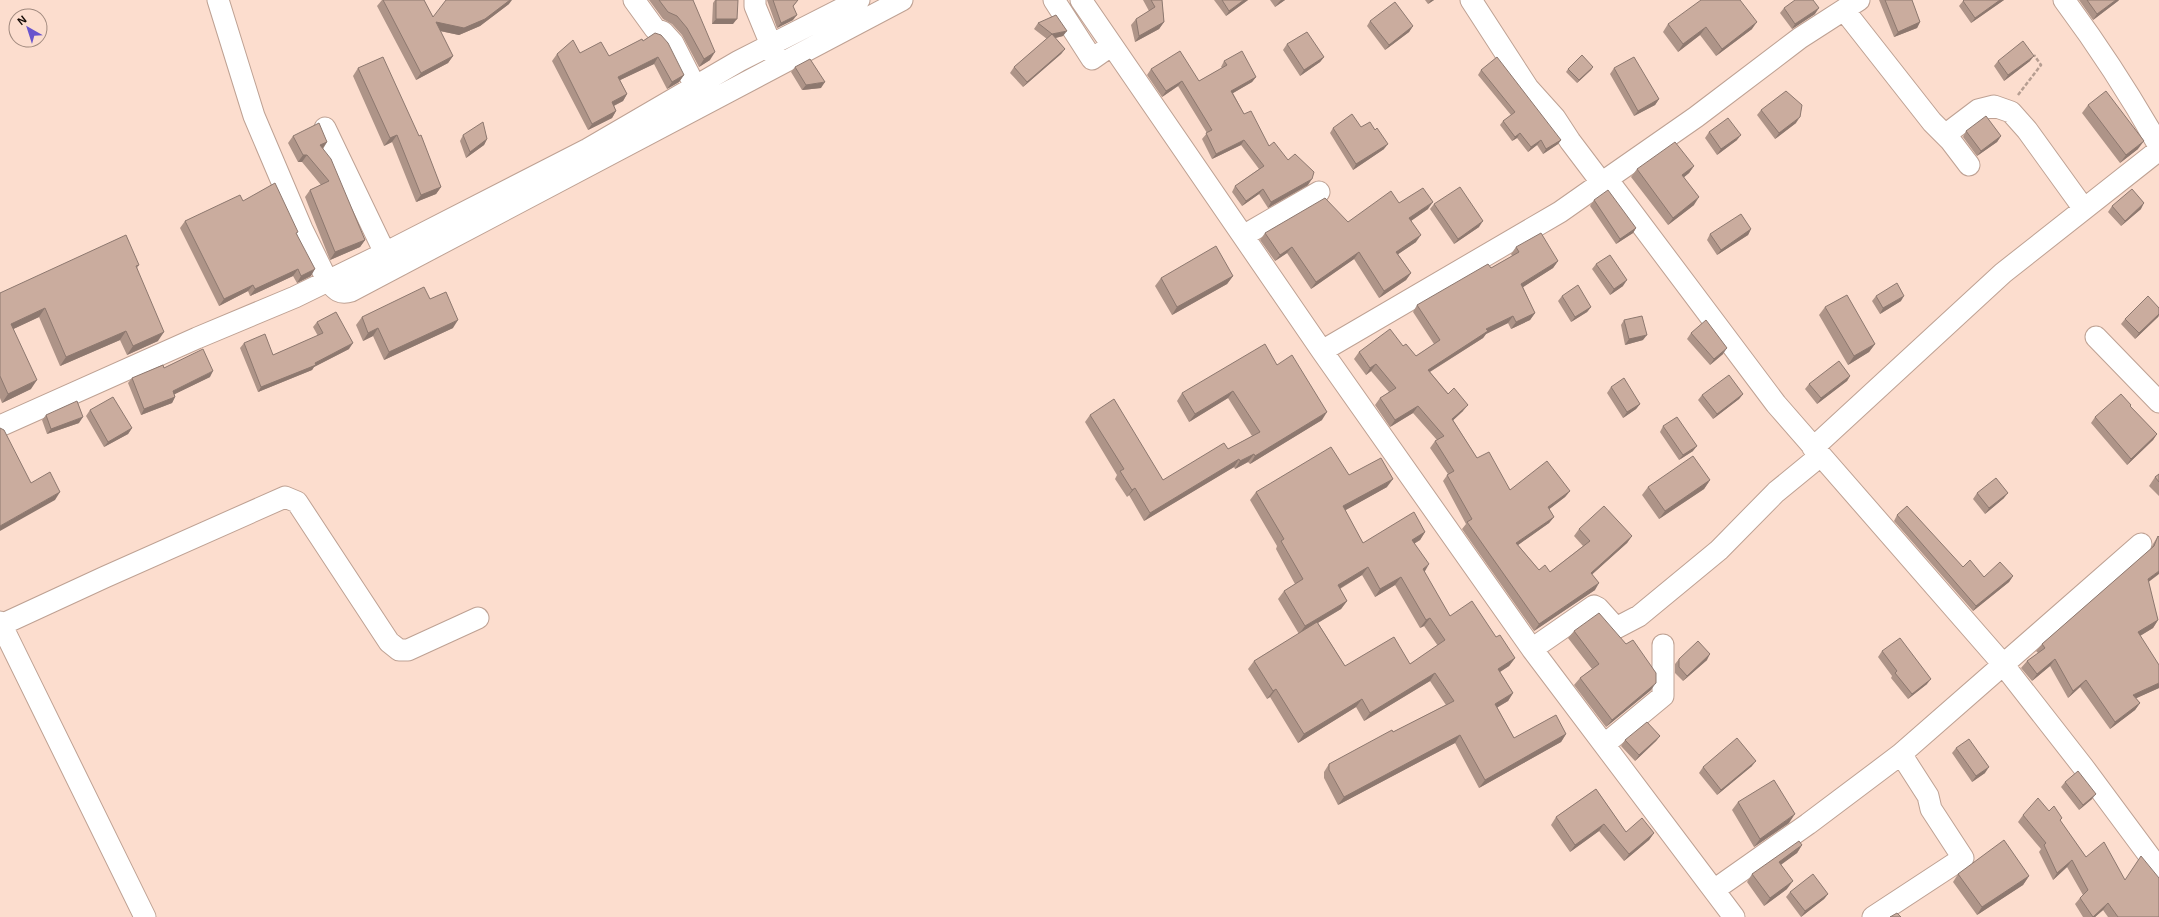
<svg xmlns="http://www.w3.org/2000/svg" width="2159" height="917" viewBox="0 0 2159 917" font-family="Helvetica,sans-serif">
  <rect width="100%" height="100%" fill="#fcddce"/>
  <g fill="none" stroke-linecap="round" stroke-linejoin="round">
    <g stroke="#bea193" stroke-width="23">
      <path id="minor" d="M218 0 254 116 302 229 327 280C335 289 339 295 351 291L902 0
        M634 0 655 29 663 32 673 43 701 98
        M755 0V6L776 57
        M1054 0 1092 59 1112 45
        M1081 0 1322 351 1532 649 1734 917
        M1471 0 1528 88 1555 118 1570 141 1601 182
        M2064 0C2099 47 2130 95 2159 146
        M1844 10 1932 122 1950 140 1969 165
        M325 128 385 253
        M1945 135 1978 110 1994 106 2011 112 2027 130 2084 209
        M1607 179 1696 117 1800 38 1859 0
        M1243 236 1319 192
        M2096 337 2159 402
        M1322 351 1560 212 1607 179 1776 404 2002 663 2084 768 2159 869
        M0 426 197 338 295 297 385 253 588 149 739 61 859 0
        M1813 448 2003 273 2159 150
        M0 622 145 917
        M1 625 105 577 285 497 297 502 389 642 399 650H408L478 618
        M1532 649 1594 606 1598 608 1616 628 1639 616 1719 550 1776 492 1820 456
        M1605 744 1663 696V645
        M1714 890 1808 824 1901 754 2141 544
        M1873 917 1963 858 1931 809 1928 796 1901 754"/>
    </g>
    <path stroke="#b69e92" stroke-width="2.5" stroke-dasharray="4 2" stroke-linecap="butt" d="M2018 95 2041 65 2034 55"/>
    <use href="#minor" stroke="#fff" stroke-width="21"/>
  </g>
  <path fill="#ae9488" fill-rule="evenodd" d="M382 0H424L433 17 509 4 480 26 459 35 440 31 453 56 448 63 416 80 377 6Z
    M649 0H693L710 60 699 67 682 35 672 24 663 19Z
    M715 0H738L733 24H712L713 3Z
    M767 0H798L793 7V20L777 28Z
    M1143 0H1162L1164 22 1159 29 1135 42 1131 25 1136 19 1149 11Z
    M1214 0H1248L1226 16Z
    M1270 0H1285L1275 7Z
    M1425 0H1434L1428 4Z
    M1879 0H1912L1920 22 1917 28 1894 37Z
    M2004 0 1971 23 1959 6 1963 1Z
    M2079 0H2119L2118 1 2093 20Z
    M1784 8 1815 14 1792 29 1780 13Z
    M1370 21 1413 26 1409 32 1385 50 1367 26Z
    M1038 23 1063 36 1055 38 1065 49 1061 54 1023 87 1010 73 1014 67 1047 39 1034 29Z
    M1668 24 1752 29 1716 56 1700 35 1678 52 1663 32Z
    M643 41 684 75 679 82 667 89 654 64 620 80 627 94 623 101 614 106 616 111 612 118 588 130 552 61 557 54 580 53 609 56Z
    M1287 44 1324 57 1320 62 1300 76 1283 50Z
    M1224 61 1256 77 1252 82 1233 93 1244 114 1269 146 1288 160 1308 185 1268 208 1259 194 1242 206 1232 192 1235 186 1259 169 1241 145 1212 159 1202 139 1207 133 1178 86 1162 97 1147 75 1151 69 1199 81 1222 68 1221 67Z
    M1998 61H2030L2004 81 1994 66Z
    M795 67 821 88 802 90 791 72Z
    M1593 67 1591 70 1577 83 1566 72 1568 69Z
    M358 68 419 136 441 187 436 194 416 202 392 142 384 146 353 76Z
    M1614 68 1659 99 1655 105 1634 116 1610 74Z
    M1481 70 1561 140 1558 144 1543 154 1537 145 1528 152 1517 138 1512 141 1500 125 1503 121 1511 115 1478 75Z
    M2088 105 2138 149 2120 163 2082 113Z
    M1761 110 1796 123 1775 139 1757 115Z
    M1361 127 1384 149 1353 170 1330 133 1333 128Z
    M1966 131 2001 136 1997 142 1977 156 1963 137Z
    M1709 132 1737 140 1717 155 1705 138Z
    M463 135 487 139 484 145 466 158 460 141Z
    M293 136 327 142 323 149 365 240 360 247 330 260 305 197 310 190 321 185 302 162H298L288 143Z
    M1694 166 1689 173 1684 177 1694 205 1668 225 1631 177 1637 169Z
    M1594 200 1636 228 1633 233 1616 244 1590 206Z
    M243 201 297 234 311 276 297 283 293 276 250 296 248 291 219 306 180 228 185 221Z
    M1399 203 1428 209 1411 221 1416 242 1398 254 1411 273 1406 280 1379 298 1354 259 1311 289 1287 253 1275 261 1260 240 1265 233 1348 222Z
    M1434 204 1479 227 1454 244 1430 209Z
    M2112 206 2141 209 2121 226 2108 212Z
    M1751 229 1748 235 1717 255 1707 240 1710 234Z
    M1516 247 1558 261 1553 268 1523 287 1535 313 1530 320 1511 329 1508 323 1486 334 1483 338 1430 372 1463 411 1453 420 1477 458 1510 490 1570 491 1565 497 1549 509 1554 517 1549 523 1518 545 1539 570 1550 572 1583 546 1574 536 1579 529 1632 536 1627 543 1592 574 1595 590 1534 631 1462 529 1466 524 1443 481 1448 474 1430 448 1435 441 1437 440 1413 413 1390 427 1375 405 1380 398 1389 392 1371 371 1366 375 1354 359 1359 352 1403 346 1416 356 1434 344 1413 312 1417 305 1491 268 1512 256 1511 254Z
    M1596 264 1623 286 1610 295 1592 269Z
    M139 265 137 268 158 341 127 355 120 340 60 366 39 317 13 329 31 389 2 403 0 398V293Z
    M1233 276 1227 284 1172 315 1155 286 1161 278Z
    M1562 296 1591 307 1587 312 1571 322 1558 301Z
    M1876 296 1901 301 1880 314 1872 301Z
    M430 299 453 328 384 360 373 336 363 341 356 325 362 317Z
    M1825 307 1875 344 1869 352 1848 365 1819 315Z
    M2159 308V316L2158 317 2135 339 2121 324 2125 319Z
    M1624 320 1643 340 1625 345 1621 325Z
    M317 322 349 349 314 367 312 370 258 392 240 348 244 343 273 355 318 336 313 327Z
    M1691 333 1723 354 1710 365 1687 339Z
    M1277 365 1322 420 1250 464 1248 462 1235 469 1234 467 1144 521 1129 495 1127 497 1115 479 1117 475 1085 422 1090 415 1163 480 1228 449 1252 436 1228 398 1189 422 1177 401 1182 393Z
    M164 368 210 377 174 394 175 397 172 403 141 415 128 383 132 378Z
    M1850 376 1847 381 1817 404 1805 389 1809 384Z
    M1611 387 1640 404 1636 409 1623 418 1607 393Z
    M1743 394 1739 399 1713 419 1698 400 1702 395Z
    M2131 405 2130 407 2157 434 2153 440 2127 465 2091 423 2095 417Z
    M90 410 132 428 128 434 104 447 86 416Z
    M46 415 79 423 47 434 42 420Z
    M1663 426 1693 451 1679 460 1660 432Z
    M2159 474V496L2149 486 2155 477Z
    M1349 475 1387 487 1345 510 1363 543 1425 532 1420 540 1414 544 1424 572 1450 616 1496 637 1515 658 1509 666 1500 672 1513 693 1508 701 1497 707 1514 738 1566 734 1561 742 1479 788 1455 743 1338 805 1324 778V772L1329 764 1393 732 1446 705 1430 681 1364 721 1356 707 1298 743 1270 697 1267 699 1248 669 1254 661 1299 634 1278 599 1284 591 1295 584 1276 549 1277 546 1250 500 1256 492ZM1362 575 1375 597 1395 585 1420 628 1424 626 1438 646 1410 664 1345 666 1318 623 1341 609 1347 601 1340 589Z
    M1710 480 1704 489 1659 519 1642 495 1648 487Z
    M1977 493 2004 498 1985 514 1973 499Z
    M1897 515 1963 567 1984 577 2013 576 2009 582 1973 611 1894 521Z
    M2158 536 2148 582 2158 620 2153 628 2140 636 2159 688 2136 698 2140 703 2135 710 2110 729 2080 687 2068 698 2050 666 2032 681 2021 668 2027 661 2038 653 2036 651 2042 644 2151 549 2153 544Z
    M1574 631 1651 690 1606 727 1574 685 1580 678 1592 669 1568 638Z
    M1882 651 1927 684 1908 699 1891 678 1892 676 1878 657Z
    M1679 659 1707 660 1683 681 1675 673V664Z
    M1660 736 1656 741 1635 761 1621 746 1625 740Z
    M1956 748 1985 773 1972 782 1952 753Z
    M1752 766 1717 795 1699 773 1703 767Z
    M2065 782 2092 799 2079 810 2061 787Z
    M1596 789 1626 832 1654 833 1649 840 1624 861 1599 831 1570 852 1551 825 1556 817Z
    M1738 802 1789 823 1754 847 1732 810Z
    M2023 815 2062 818 2060 821 2086 857 2125 880 2159 917H2108L2103 910 2095 917H2083L2075 904 2080 898 2083 895 2067 867 2053 880 2039 852 2041 849 2018 822Z
    M1802 845 1797 853 1781 864 1787 889 1764 906 1747 882 1752 874Z
    M1958 874 2029 876 2023 885 1977 915 1953 882Z
    M1790 892 1828 894 1824 899 1801 917 1786 897Z"/>
  <path fill="#8d786f" d="M510 0H512L509 4 480 26 459 35 431 29 436 22Z
    M1244 0H1248L1226 16 1229 11Z
    M1281 0H1285L1275 7 1279 2Z
    M1431 0H1434L1428 4Z
    M2000 0H2004L1971 23 1975 18Z
    M2116 0H2119L2118 1 2093 20 2097 14Z
    M1819 8 1815 14 1792 29 1795 24Z
    M797 15 793 20 777 28 781 23Z
    M716 19H737L733 24H712Z
    M1164 22 1159 29 1135 42 1139 36Z
    M1757 22 1752 29 1716 56 1722 49Z
    M1920 22 1917 28 1894 37 1898 32Z
    M1413 26 1409 32 1385 50 1389 45Z
    M1706 27 1700 35 1678 52 1683 44Z
    M1067 31 1063 36 1048 40 1052 34Z
    M1065 49 1061 54 1023 87 1027 82Z
    M715 52 710 60 699 67 704 59Z
    M453 56 448 63 416 80 421 73Z
    M2034 56 2030 61 2004 81 2008 75Z
    M658 57 654 64 614 83 618 77Z
    M1324 57 1320 62 1300 76 1304 70Z
    M1593 67 1591 70 1577 83 1579 80Z
    M684 75 679 82 667 89 672 82Z
    M1256 77 1252 82 1228 96 1231 91Z
    M1182 81 1178 86 1162 97 1166 91Z
    M825 82 821 88 802 90 806 85Z
    M627 94 623 101 607 109 612 102Z
    M1659 99 1655 105 1634 116 1638 111Z
    M616 111 612 118 588 130 592 124Z
    M1800 117 1796 123 1775 139 1779 133Z
    M1520 133 1517 138 1512 141 1515 137Z
    M397 135 392 142 384 146 390 138Z
    M1741 135 1737 140 1717 155 1721 149Z
    M2001 136 1997 142 1977 156 1981 151Z
    M487 139 484 145 466 158 470 152Z
    M1244 140 1241 145 1212 159 1216 154Z
    M1541 140 1537 145 1528 152 1531 147Z
    M1561 140 1558 144 1543 154 1546 149Z
    M2144 141 2138 149 2120 163 2126 155Z
    M327 142 322 149 320 145Z
    M1388 144 1384 149 1353 170 1356 164Z
    M303 155H307L302 162H298Z
    M1694 166 1689 173 1677 183 1682 175Z
    M1312 179 1308 185 1268 208 1271 202Z
    M441 187 436 194 416 202 421 195Z
    M1263 189 1259 194 1242 206 1246 201Z
    M1699 197 1694 205 1668 225 1673 218Z
    M1433 202 1428 209 1405 225 1409 218Z
    M2144 203 2141 209 2121 226 2125 221Z
    M1483 221 1479 227 1454 244 1458 239Z
    M1636 228 1633 233 1616 244 1620 239Z
    M1751 229 1748 235 1717 255 1721 250Z
    M1421 235 1416 242 1391 259 1396 252Z
    M365 240 360 247 330 260 335 252Z
    M1292 247 1287 253 1275 261 1280 255Z
    M1359 252 1354 259 1311 289 1316 282Z
    M1558 261 1553 268 1517 291 1521 284Z
    M298 269 293 276 250 296 255 289Z
    M315 269 311 276 297 283 301 276Z
    M1411 273 1406 280 1379 298 1384 291Z
    M1233 276 1227 284 1172 315 1177 307Z
    M1627 280 1623 286 1610 295 1614 289Z
    M253 285 248 291 219 306 224 299Z
    M1904 296 1901 301 1880 314 1883 308Z
    M1591 307 1587 312 1571 322 1575 317Z
    M45 308 39 317 5 333 11 324Z
    M1535 313 1530 320 1511 329 1516 322Z
    M2159 314 2158 317 2135 339 2139 333Z
    M1513 316 1508 323 1486 334 1483 338 1423 376 1428 370 1486 329Z
    M458 320 453 328 384 360 389 352Z
    M378 328 373 336 363 341 368 333Z
    M126 331 120 340 60 366 66 357Z
    M164 332 158 341 127 355 133 346Z
    M1647 335 1643 340 1625 345 1629 339Z
    M353 343 349 349 314 367 312 370 258 392 261 387 315 363Z
    M1875 344 1869 352 1848 365 1854 356Z
    M1727 348 1723 354 1710 365 1714 359Z
    M1376 364 1371 371 1366 375 1370 368Z
    M213 371 210 377 169 397 173 391Z
    M1850 376 1847 381 1817 404 1821 398Z
    M37 380 31 389 2 403 8 394Z
    M1233 391 1228 398 1189 422 1195 414Z
    M1743 394 1739 399 1713 419 1717 414Z
    M175 397 172 403 141 415 144 409Z
    M1640 404 1636 409 1623 418 1627 412Z
    M1468 405 1463 411 1447 426 1452 419Z
    M1418 406 1413 413 1390 427 1395 420Z
    M1327 412 1322 420 1250 464 1255 456Z
    M83 417 79 423 47 434 51 429Z
    M132 428 128 434 104 447 108 442Z
    M2157 434 2153 440 2127 465 2131 459Z
    M1697 446 1693 451 1679 460 1683 455Z
    M1254 454 1248 462 1235 469 1240 461Z
    M1239 459 1234 467 1144 521 1150 513Z
    M1393 479 1387 487 1337 515 1343 506Z
    M1710 480 1704 489 1659 519 1665 511Z
    M1135 488 1129 495 1127 497 1132 490Z
    M1570 491 1565 497 1543 514 1548 507Z
    M60 492 55 500 0 531V526Z
    M2008 493 2004 498 1985 514 1989 508Z
    M1554 517 1549 523 1511 550 1516 543Z
    M1425 532 1420 540 1406 548 1412 540Z
    M1632 536 1627 543 1586 580 1591 573Z
    M1429 564 1424 573 1423 569Z
    M1368 567 1362 575 1332 593 1338 585Z
    M2159 571V574L2142 587 2148 579Z
    M2013 576 2009 582 1973 611 1976 606Z
    M1401 577 1395 585 1375 597 1380 589Z
    M1599 583 1595 590 1534 631 1539 624Z
    M1347 601 1341 609 1299 634 1305 626Z
    M1430 618 1424 626 1420 628 1426 620Z
    M2158 620 2153 628 2133 640 2138 632Z
    M1710 654 1707 660 1683 681 1687 676Z
    M1515 658 1509 666 1492 677 1498 669Z
    M2055 659 2050 666 2032 681 2037 674Z
    M1435 673 1430 681 1364 721 1370 713Z
    M1931 679 1927 684 1908 699 1912 694Z
    M2086 680 2080 687 2068 698 2073 691Z
    M1656 683 1651 690 1606 727 1612 720Z
    M2159 683V688L2128 702 2133 695Z
    M1276 689 1270 697 1267 699 1273 691Z
    M1513 693 1508 701 1490 712 1495 704Z
    M1362 699 1356 707 1298 743 1304 734Z
    M2140 703 2135 710 2110 729 2115 722Z
    M1566 734 1561 742 1479 788 1485 780Z
    M1460 735 1455 743 1338 805 1344 797Z
    M1660 736 1656 741 1635 761 1639 755Z
    M1756 761 1752 766 1717 795 1721 790Z
    M1989 767 1985 773 1972 782 1976 776Z
    M2096 794 2092 799 2079 810 2083 805Z
    M1795 814 1789 823 1754 847 1760 839Z
    M1604 824 1599 831 1570 852 1575 845Z
    M1654 833 1649 840 1624 861 1629 854Z
    M1802 845 1797 853 1774 870 1779 862Z
    M2072 860 2067 867 2053 880 2057 873Z
    M2029 876 2023 885 1977 915 1982 907Z
    M1793 881 1787 889 1764 906 1770 898Z
    M1828 894 1824 899 1801 917 1805 911Z
    M2108 903 2103 910 2095 917H2093Z"/>
  <path fill="#caac9e" stroke="#8d786f" d="M383 0H424L433 17 446 0H510L485 19 464 28 436 22 453 56 421 73Z
    M659 0H693L715 52 704 59 687 28 677 16 668 12Z
    M716 0H738L737 19H716Z
    M773 0H798L793 6 797 15 781 23Z
    M1151 0H1162L1164 22 1139 36 1136 19 1155 7Z
    M1222 0H1244L1229 11Z
    M1701 0H1740L1757 22 1722 49 1706 27 1683 44 1668 24Z
    M1795 0H1813L1819 8 1795 24 1784 8Z
    M1885 0H1912L1920 22 1898 32Z
    M1964 0H2000L1975 18 1963 1Z
    M2087 0H2116L2097 14Z
    M1395 2 1413 26 1389 45 1370 21Z
    M1056 15 1067 31 1052 34 1038 23Z
    M1307 32 1324 57 1304 70 1287 44Z
    M655 33 661 35 668 43 684 75 672 82 658 57 618 77 627 94 612 102 616 111 592 124 557 54 573 40 580 53 601 42 609 56 642 39 643 41Z
    M1052 34 1065 49 1027 82 1014 67Z
    M2023 41 2034 56 2008 75 1998 61Z
    M1180 51 1199 81 1227 65 1224 61 1242 51 1256 77 1231 91 1244 114 1251 111 1269 146 1274 142 1288 160 1295 154 1314 172 1312 179 1271 202 1263 189 1246 201 1235 186 1264 166 1244 140 1216 154 1206 133 1212 130 1182 81 1166 91 1151 69Z
    M1582 55 1593 67 1579 80 1568 69Z
    M383 57 419 136 421 135 441 187 421 195 397 135 390 138 358 68Z
    M1497 57 1561 140 1546 149 1541 140 1531 147 1520 133 1515 137 1503 121 1515 112 1481 70Z
    M1634 57 1659 99 1638 111 1614 68Z
    M810 59 825 82 806 85 795 67Z
    M1786 91 1802 105 1800 117 1779 133 1761 110Z
    M2106 91 2144 141 2126 155 2088 105Z
    M1352 114 1361 127 1370 122 1375 130 1377 128 1388 144 1356 164 1333 128Z
    M1986 116 2001 136 1981 151 1966 131Z
    M1728 118 1741 135 1721 149 1709 132Z
    M483 122 487 139 470 152 463 135Z
    M319 123 327 142 320 145 331 159 365 240 335 252 310 190 329 181 307 155H303L293 136Z
    M1675 142 1694 166 1682 175 1699 197 1673 218 1637 169Z
    M275 183 298 232 296 233 315 269 301 276 298 269 255 289 253 285 224 299 185 221 240 195 243 201Z
    M1460 187 1483 221 1458 239 1434 204Z
    M1423 188 1433 202 1409 218 1421 235 1396 252 1411 273 1384 291 1359 252 1316 282 1292 247 1280 255 1265 233 1325 198 1348 222 1391 191 1399 203Z
    M2132 189 2144 203 2125 221 2112 206Z
    M1608 190 1636 228 1620 239 1594 200Z
    M1741 214 1751 229 1721 250 1710 234Z
    M1541 233 1558 261 1521 284 1535 313 1516 322 1513 316 1486 329 1488 331 1428 370 1448 394 1454 388 1468 405 1452 419 1477 458 1489 452 1510 490 1547 461 1570 491 1548 507 1554 517 1516 543 1539 570 1545 565 1550 572 1590 541 1579 529 1604 506 1632 536 1591 573 1599 583 1539 624 1467 522 1472 519 1447 475 1454 471 1435 441 1444 436 1418 406 1395 420 1380 398 1396 388 1376 364 1370 368 1359 352 1390 329 1403 346 1406 344 1416 356 1440 340 1417 305 1488 264 1491 268 1519 252 1516 247Z
    M126 235 139 265 136 266 164 332 133 346 126 331 66 357 45 308 11 324 37 380 8 394 0 376V293Z
    M1216 246 1233 276 1177 307 1161 278Z
    M1610 255 1627 280 1614 289 1596 264Z
    M1897 283 1904 296 1883 308 1876 296Z
    M1578 285 1591 307 1575 317 1562 296Z
    M424 287 430 299 446 292 458 320 389 352 378 328 368 333 362 317Z
    M1847 295 1875 344 1854 356 1825 307Z
    M2148 296 2159 308V314L2139 333 2125 319Z
    M336 312 353 343 315 363 316 365 261 387 244 343 265 334 273 355 323 333 317 322Z
    M1642 316 1647 335 1629 339 1624 320Z
    M1706 320 1727 348 1714 359 1691 333Z
    M1265 344 1277 365 1292 355 1327 412 1255 456 1254 454 1240 461 1239 459 1150 513 1135 488 1132 490 1120 471 1124 469 1090 415 1114 399 1163 480 1224 443 1228 449 1260 432 1233 391 1195 414 1182 393Z
    M203 349 213 371 173 391 175 397 144 409 132 378 163 365 164 368Z
    M1839 361 1850 376 1821 398 1809 384Z
    M1729 375 1743 394 1717 414 1702 395Z
    M1624 378 1640 404 1627 412 1611 387Z
    M2121 394 2131 405 2130 406 2157 434 2131 459 2095 417Z
    M113 397 132 428 108 442 90 410Z
    M77 401 83 417 51 429 46 415Z
    M1677 417 1697 446 1683 455 1663 426Z
    M0 428 4 430 31 483 50 472 60 492 0 526Z
    M1331 447 1349 475 1381 458 1393 479 1343 506 1363 543 1414 512 1425 532 1412 540 1429 564 1423 569 1450 616 1472 601 1496 637 1500 635 1515 658 1498 669 1513 693 1495 704 1514 738 1556 715 1566 734 1485 780 1460 735 1344 797 1329 770V764L1392 730 1393 732 1454 701 1435 673 1370 713 1362 699 1304 734 1276 689 1273 691 1254 661 1317 622 1345 666 1394 637 1410 664 1445 640 1430 618 1426 620 1401 577 1380 589 1368 567 1338 585 1347 601 1305 626 1284 591 1303 579 1281 541 1284 539 1256 492Z
    M1693 456 1710 480 1665 511 1648 487Z
    M2159 474V482L2155 477Z
    M1996 478 2008 493 1989 508 1977 493Z
    M1907 506 1963 567 1970 560 1984 577 2000 562 2013 576 1976 606 1897 515Z
    M2158 536 2159 537V571L2148 579 2158 620 2138 632 2159 665V683L2133 695 2140 703 2115 722 2086 680 2073 691 2055 659 2037 674 2027 661 2045 648 2042 644 2154 546Z
    M1599 613 1626 644 1633 640 1656 673V683L1612 720 1580 678 1599 664 1574 631Z
    M1900 638 1931 679 1912 694 1895 673 1897 671 1882 651Z
    M1698 641 1710 654 1687 676 1679 667V659Z
    M1647 722 1660 736 1639 755 1625 740Z
    M1737 738 1756 761 1721 790 1703 767Z
    M1969 739 1989 767 1976 776 1956 748Z
    M2078 771 2096 794 2083 805 2065 782Z
    M1774 780 1795 814 1760 839 1738 802Z
    M1596 789 1626 832 1642 818 1654 833 1629 854 1604 824 1575 845 1556 817Z
    M2038 798 2049 811 2054 806 2062 818 2060 820 2086 857 2104 842 2125 880 2141 856 2159 878V917H2118L2108 903 2093 917 2080 898 2088 890 2072 860 2057 873 2044 845 2046 843 2023 815Z
    M2004 840 2029 876 1982 907 1958 874Z
    M1799 841 1802 845 1779 862 1793 881 1770 898 1752 874Z
    M1813 874 1828 894 1805 911 1790 892Z
    M1897 913 1901 917H1890Z"/>
  <g transform="translate(28 28) rotate(321)"><circle r="19" fill="#fcddce" stroke="#a0897e"/>
  <path d="M0-3L7 15L0 10L-7 15Z" fill="#6954cd"/>
  <text y="-6" font-size="11" font-weight="bold" text-anchor="middle" fill="#160c07">N</text>
  </g>
</svg>
